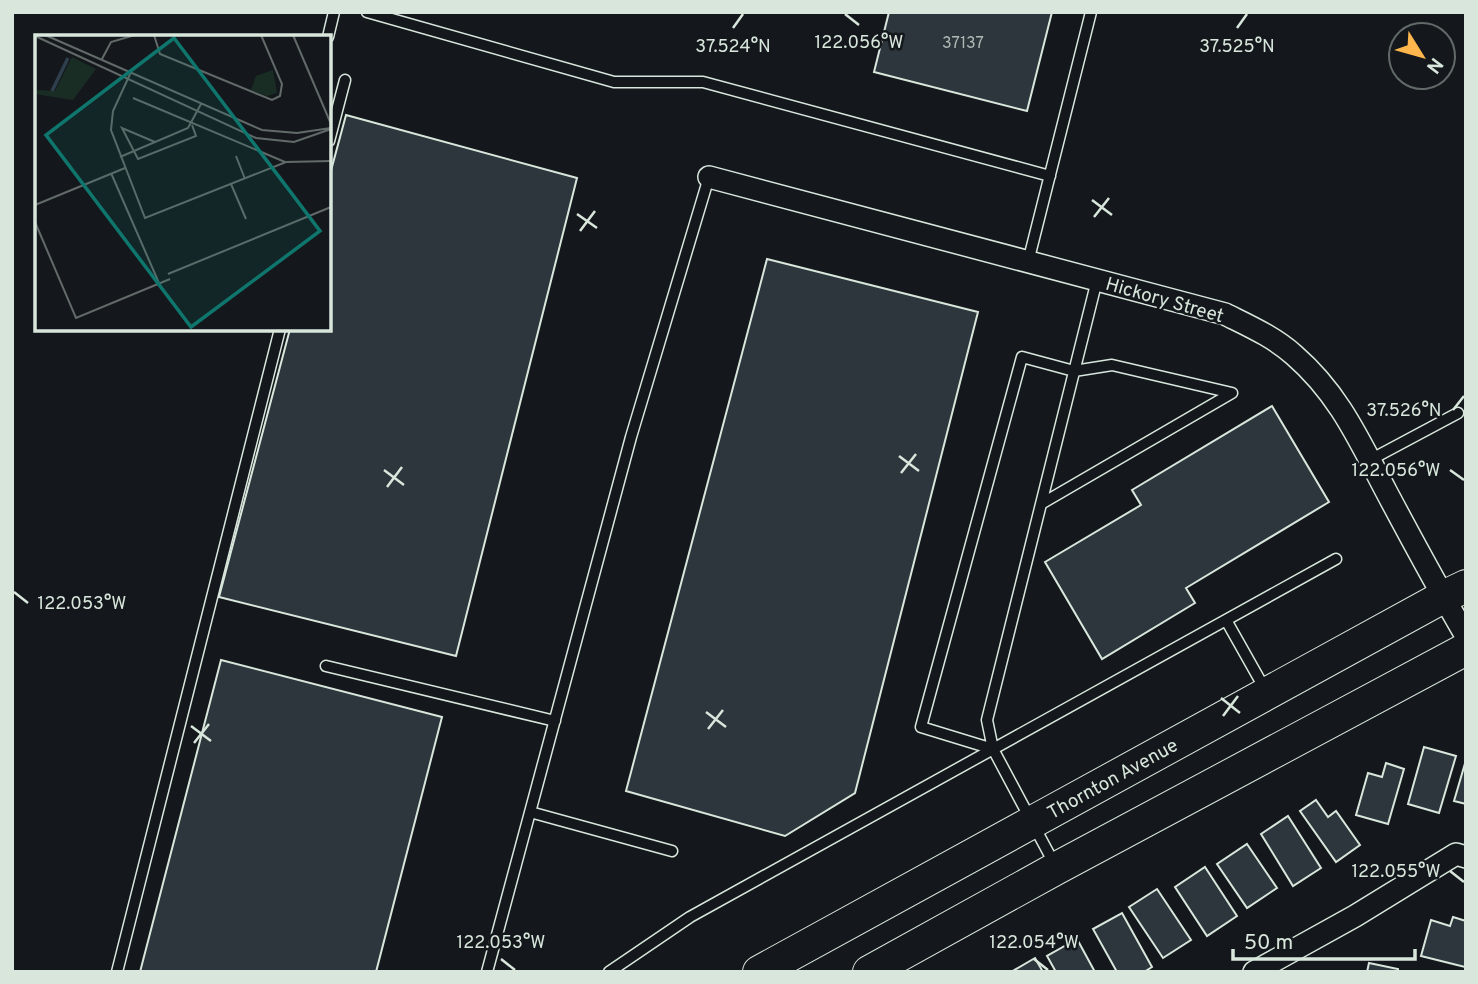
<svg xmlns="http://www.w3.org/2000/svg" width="1478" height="984" viewBox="0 0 1478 984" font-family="Overpass,sans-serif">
  <rect width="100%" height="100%" fill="#14181c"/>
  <path fill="#2c363c" stroke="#d8e6dc" stroke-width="2" d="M889 12H1052L1027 111 874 72Z
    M346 115 577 178 456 656 219 597 290 329H329V178Z
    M767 259 978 312 855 793 785 836 626 791Z
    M1272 406 1329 502 1186 588 1195 603 1102 659 1045 562 1141 505 1132 490Z
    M221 660 442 717 376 972H140Z
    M1424 747 1456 756 1439 813 1408 804Z
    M1466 760V804L1454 801Z
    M1386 763 1404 769 1388 824 1356 815 1368 773 1382 777Z
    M1316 800 1328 817 1336 811 1360 845 1336 862 1300 811Z
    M1288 816 1321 868 1293 886 1261 834Z
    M1247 844 1277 888 1247 908 1217 864Z
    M1205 867 1237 916 1207 936 1175 887Z
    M1157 889 1191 940 1163 958 1129 907Z
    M1122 913 1152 967 1144 972H1117L1093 929Z
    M1453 917 1466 921 1465 967 1421 956 1431 920 1450 926Z
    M1077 939 1095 972H1056L1047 956Z
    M1035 958 1043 972H1011Z
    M1369 963 1398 969V972H1367Z"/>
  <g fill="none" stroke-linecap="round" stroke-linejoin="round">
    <g stroke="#d8e6dc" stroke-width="13">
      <path id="lane" d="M367 12 614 82H703L1050 176
        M328 37 334 12
        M329 141 345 80
        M1028 262 1091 12
        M1370 460 1458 413
        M1226 620 1266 691
        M326 666 555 721
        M993 749 921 727 1022 357 1074 371 1112 365 1232 393 1041 504
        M530 812 672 851
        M1056 867 993 749 987 720 1097 280
        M117 972 280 329
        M487 972 631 437 709 177
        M609 972 690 917 1336 559"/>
    </g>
    <g stroke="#d8e6dc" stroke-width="24">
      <path id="street" d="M709 177 1225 314C1249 326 1274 337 1294 355 1339 394 1359 440 1386 491 1412 540 1438 588 1466 636
        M1254 972 1355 916 1456 854 1466 857"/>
    </g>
    <g stroke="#d8e6dc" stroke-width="34">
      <path id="secondary" d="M759 972 1443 597 1466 586
        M869 972 1057 868 1466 649"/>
    </g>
    <use href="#lane" stroke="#14181c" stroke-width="10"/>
    <use href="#street" stroke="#14181c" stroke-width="21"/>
    <use href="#secondary" stroke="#14181c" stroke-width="32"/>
  </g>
  <path fill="none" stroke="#d8e6dc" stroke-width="2.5" d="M845 14 859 25M733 28 743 14M1237 28 1247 14M1092 200 1112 215M577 214 597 228M1094 217 1109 198M580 231 595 211M1453 410 1464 396M899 456 919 471M384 470 404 485M1450 470 1464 480M901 473 916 454M387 487 402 467M14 592 28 603M1221 698 1240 713M706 712 726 727M1223 716 1238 696M191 726 211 741M708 729 723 710M194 743 209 724M1450 871 1464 882M501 959 515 970M1034 959 1048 970"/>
  <g text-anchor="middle" stroke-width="5" stroke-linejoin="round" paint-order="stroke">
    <g font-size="16" fill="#adbab4">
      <text x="963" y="48">37137</text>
    </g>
    <g font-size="19" fill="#d8e6dc" stroke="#14181c">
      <text transform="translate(1165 299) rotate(16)" y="7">Hickory Street</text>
      <text transform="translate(1112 778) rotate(-29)" y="7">Thornton Avenue</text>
    </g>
  </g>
  <g transform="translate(35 35)">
    <rect width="296" height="296" fill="#14181c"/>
    <path d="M37 22 61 34 38 65 0 59V55L20 56ZM238 35 242 58 232 61 216 55 221 41Z" fill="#1a2d24"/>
    <path fill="none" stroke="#2f3f4d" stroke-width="3.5" d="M17 56 33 23"/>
    <path fill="none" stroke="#626a69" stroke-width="2" d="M10 0 227 95 262 98 296 93M119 0 125 19 237 65 245 61 247 49 226 0M258 0 296 89M0 1 221 103 259 107 296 94M67 24 76 7 100 0M96 37 78 76 76 95 110 183 251 127 296 126M98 63 250 127M120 107 87 93 103 124 161 101 157 90M201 121 210 144M85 122 153 93 166 69M76 138 124 248M196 149 211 184M0 170 90 133M0 187 41 283 135 244M133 239 296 172"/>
    <path fill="#0f766e" fill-opacity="0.15" stroke="#0f766e" stroke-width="3.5" d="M139 3 285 196 156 292 11 100Z"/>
    <rect width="296" height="296" fill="none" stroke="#d8e6dc" stroke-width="3.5"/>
  </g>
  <g font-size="18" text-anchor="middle" fill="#d8e6dc" stroke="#14181c" stroke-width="5" stroke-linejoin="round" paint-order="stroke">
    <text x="859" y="48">122.056°W</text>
    <text x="733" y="52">37.524°N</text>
    <text x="1237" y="52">37.525°N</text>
    <text x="1404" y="416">37.526°N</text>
    <text x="1396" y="476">122.056°W</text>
    <text x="82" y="609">122.053°W</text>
    <text x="1396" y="877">122.055°W</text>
    <text x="501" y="948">122.053°W</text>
    <text x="1034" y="948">122.054°W</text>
  </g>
  <rect width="1478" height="984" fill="none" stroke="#d8e6dc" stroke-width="28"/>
  <g transform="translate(1422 56) rotate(127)"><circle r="33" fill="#14181c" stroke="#626a69" stroke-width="2"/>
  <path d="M0-5L12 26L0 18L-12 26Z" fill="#ffb74d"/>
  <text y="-10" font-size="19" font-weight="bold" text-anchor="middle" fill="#d8e6dc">N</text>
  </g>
  <path d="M1233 949v10h182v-10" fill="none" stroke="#d8e6dc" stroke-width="3.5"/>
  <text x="1244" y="949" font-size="21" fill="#d8e6dc" stroke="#14181c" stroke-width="5" paint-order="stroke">50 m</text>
</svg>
